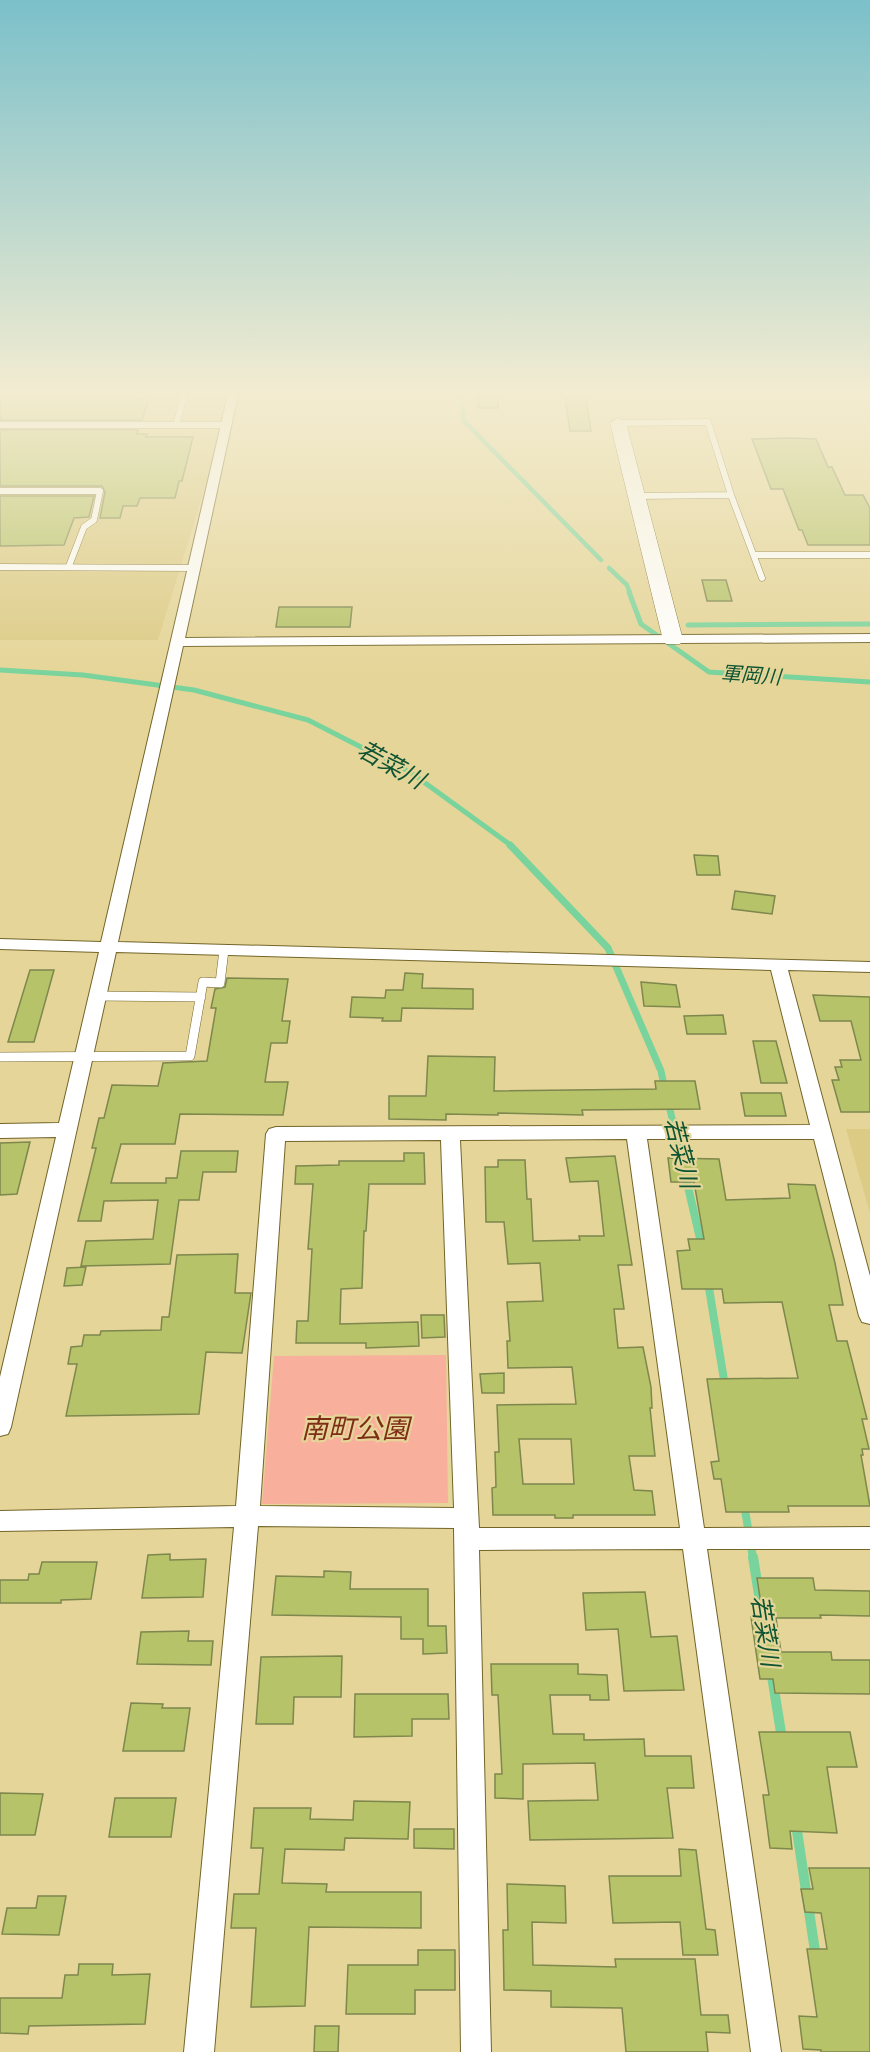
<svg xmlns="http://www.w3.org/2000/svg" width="870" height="2052" viewBox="0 0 870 2052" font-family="'Zilla Slab','Noto Sans JP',serif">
  <rect width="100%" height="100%" fill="#e5d598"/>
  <path fill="#dccb85" d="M0 390H235L158 640H0Z
    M846 1129H870V1213Z"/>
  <path fill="#f8b09c" d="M446 1355 448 1503 262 1504 274 1356Z"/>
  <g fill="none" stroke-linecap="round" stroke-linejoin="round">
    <path stroke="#79d39c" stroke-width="4.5" d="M462 390 463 420 601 560
      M609 568 627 585 630 593"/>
    <path stroke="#79d39c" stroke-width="5" d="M629 592 641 624 709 672 870 682
      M688 625 870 624
      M0 670 83 675 194 690 308 720 410 772 512 846"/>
    <path stroke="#79d39c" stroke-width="7" d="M510 845 608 948 661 1071 665 1090
      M668 1101 682 1162"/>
    <path stroke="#79d39c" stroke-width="8" d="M682 1161 702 1247
      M708 1282 725 1386
      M744 1504 753 1558"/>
    <path stroke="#79d39c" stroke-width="10" d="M753 1557 764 1626
      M771 1670 782 1739
      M796 1824 816 1958"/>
  </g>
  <path fill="#b6c368" stroke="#7e874d" stroke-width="1.5" fill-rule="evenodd" d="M478 390H498V408H478Z
    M80 395H130L129 399H149L142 420H0V398L79 397Z
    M565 398H586L591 431H570Z
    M0 430H138L137 434H147L146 437H193L182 481H179L175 498H140L137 506H123L120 518H100L105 492 102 486H0Z
    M791 438 816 439 828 467H832L845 495H863L870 508V545H808L802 530H799L783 489H771L752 439Z
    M0 496H94L89 517 74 518 64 545 0 546Z
    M702 580H726L732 601H707Z
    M279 607H352L350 627H276Z
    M694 855 718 856 720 875H697Z
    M735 891 775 896 772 914 732 909Z
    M30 970H54L34 1042H8Z
    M405 973 423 974 422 988 473 989V1009L402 1008 401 1021H382L383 1018 350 1017 352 997 385 998 386 990H403Z
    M227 978 288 979 282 1021H290L287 1043H271L265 1082H288L283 1115 180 1114 175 1144H121L111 1183H166V1178H177L181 1151H238L236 1172H203L199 1200H179L170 1264 81 1266 86 1241 153 1239 158 1200 104 1201 101 1221H78L96 1148H92L99 1118H104L112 1085 158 1086 163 1063 207 1061 216 1008H211L215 989 225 987Z
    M641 982 676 985 680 1007 644 1006Z
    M813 995 870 997V1112H841L832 1080H839L835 1067H842L840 1060H861L851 1021H820Z
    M723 1015 726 1034H687L684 1016Z
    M753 1041H776L787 1083H761Z
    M428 1056 495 1057 494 1091 656 1089 655 1081H695L700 1109 582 1110 583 1115 498 1113V1115L446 1114V1120L389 1119V1096H426Z
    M741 1093H781L786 1116H745Z
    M30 1142 17 1194 0 1195V1143Z
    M404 1153H424L425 1184H369L366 1231H364L362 1288 341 1289 340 1324 418 1322 419 1346 366 1348V1343H296L297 1321H308L312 1249H308L313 1184H295L296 1166 339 1165V1161H404Z
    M615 1156 632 1265H618L624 1309H614L618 1348 643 1347 651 1387 652 1408H650L655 1456H629L634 1490 652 1491 655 1515H573V1518H555V1515H493L492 1488 496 1487 495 1452H499L497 1405 576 1404 572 1367 508 1368 507 1341H510L507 1302 543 1301 540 1263 508 1264 504 1222H486L485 1167H498V1160H525L527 1199H531L533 1241 580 1240 579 1236H604L598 1181 570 1182 566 1158ZM519 1439H571L574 1484H523Z
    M668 1158 719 1159 726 1200 790 1198 788 1184 815 1185 835 1263 843 1305H829L837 1341H847L867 1419H862L869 1449H862L863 1455H861L870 1506H788L789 1512H726L721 1479H714L711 1462 719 1461 707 1379 798 1378 782 1302 724 1303 722 1289H682L677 1251 690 1250 688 1239H704L694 1182H671Z
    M238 1254 235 1293H251L242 1353 206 1352 199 1414 66 1416 77 1364H68L71 1347 82 1346 84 1335H100L101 1331 161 1330 162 1317H169L177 1255Z
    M86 1267 82 1285 64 1286 67 1268Z
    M421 1315H444L445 1337 422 1338Z
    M504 1373V1393H482L480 1374Z
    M170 1554V1560L206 1559 203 1597 142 1598 148 1555Z
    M42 1562H97L91 1599 61 1600V1603H0V1580H28L29 1574H39Z
    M324 1571 351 1572 350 1589H428V1626H446L447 1653 423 1654V1639H401V1617L272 1615 276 1576 324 1577Z
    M757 1578H813L815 1590 870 1591V1616L820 1615 821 1618H776L781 1652H831L832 1660H870V1694L775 1693 773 1679H760L751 1617H763Z
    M645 1592 651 1637 677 1636 684 1690 624 1691 618 1629 586 1630 583 1593Z
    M189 1631 188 1641H213L211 1665 137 1664 141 1632Z
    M342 1656 341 1697H294L293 1724H256L261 1657Z
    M491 1664H578V1674L607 1675 609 1700H590V1695H550L553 1734H584V1740L644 1739 645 1756H691L694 1788H667L673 1838 530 1840 528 1801 598 1800 595 1763 523 1764V1799L495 1798V1774H502L498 1695H492Z
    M355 1694H448L449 1719H412V1736L354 1737Z
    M131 1703 163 1704 162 1708H190L184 1751H123Z
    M759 1732H850L857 1767H827L837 1833 790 1831 792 1849 770 1848 763 1795H769Z
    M0 1793 43 1794 35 1835H0Z
    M115 1798H176L171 1837H109Z
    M354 1801 410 1802 408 1839 345 1838 344 1850 285 1849 282 1883 327 1884 326 1892H421V1928L309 1927 305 2006 251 2007 256 1928H231L234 1894H259L263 1848H251L254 1808H311L310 1819 353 1820Z
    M414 1829H454V1849L414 1848Z
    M679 1849 696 1850 706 1929 715 1930 718 1955H683L680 1922 613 1923 609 1876H681Z
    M809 1868H870V2052H821V2050L803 2049 799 2016 817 2017 807 1949H827L821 1913 805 1912 801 1889H813Z
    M507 1884 565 1886 566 1923 532 1922 533 1965 616 1967 615 1959H695L701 2015H728L730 2033 706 2032 708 2052H626L622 2008 551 2007V1991L504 1990 503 1930H508Z
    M38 1896H66L59 1935 2 1934 7 1908H36Z
    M418 1950H455V1990H415V2014H346L348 1965H418Z
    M79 1964H113L112 1975 150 1974 145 2024 29 2026 28 2034 0 2033V1998H62L65 1975H78Z
    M315 2026H339L338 2052H314Z"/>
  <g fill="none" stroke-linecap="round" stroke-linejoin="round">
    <g stroke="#736529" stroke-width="7">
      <path id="lane-far1" d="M618 423 708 422 731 495 637 496
        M0 425H226
        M176 425 186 390
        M0 491H100L94 520 84 527 69 566
        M731 495 762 578
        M755 555H870
        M0 567 194 568"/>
    </g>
    <g stroke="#736529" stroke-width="10">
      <path id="lane" d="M97 996 201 997
        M0 1057 190 1056 203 982 220 983 224 950"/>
    </g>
    <g stroke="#736529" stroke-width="2">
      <path id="street" d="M229 390H239L185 638 870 634V642L183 646 118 942 870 962V972L788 970 870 1276V1324L862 1322 859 1316 814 1139H647L704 1528 870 1527V1549H707L781 2052H751L683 1549 479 1550 491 2052H461L454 1528 258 1526 214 2052H184L234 1527 0 1531V1511L236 1506 266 1134 269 1129 276 1127 810 1125 771 970 116 952 11 1427 8 1434 0 1436V1377L56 1137 0 1138V1124L59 1123 99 952 0 949V939L101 942ZM627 1139 680 1528H479L460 1140ZM441 1140 454 1508 260 1506 285 1141Z"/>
    </g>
    <g stroke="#736529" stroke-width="1">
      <path id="secondary" d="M618 418 626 423 683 640 680 644H666L663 640 610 423Z"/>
    </g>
    <use href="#lane-far1" stroke="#fff" stroke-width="6"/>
    <use href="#lane" stroke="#fff" stroke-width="9"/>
    <use href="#street" fill="#fff" fill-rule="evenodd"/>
    <use href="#secondary" fill="#fff" fill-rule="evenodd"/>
  </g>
  <linearGradient id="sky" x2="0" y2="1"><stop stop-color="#7bc0ca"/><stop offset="0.58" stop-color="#f3ecd1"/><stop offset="1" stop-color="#f3ecd1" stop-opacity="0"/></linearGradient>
  <rect width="870" height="677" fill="url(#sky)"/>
  <g text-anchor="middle" stroke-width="4.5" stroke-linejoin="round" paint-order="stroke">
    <g font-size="20" font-style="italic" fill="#0f5432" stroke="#e5d598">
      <text transform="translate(751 675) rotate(4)" y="7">軍岡川</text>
    </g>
    <g font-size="24" font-style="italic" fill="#0f5432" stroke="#e5d598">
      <text transform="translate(391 765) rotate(29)" y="8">若菜川</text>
      <text transform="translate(681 1153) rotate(76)" y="8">若菜川</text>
      <text transform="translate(765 1631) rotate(81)" y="8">若菜川</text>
    </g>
    <g font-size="27" font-style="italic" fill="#7e2d17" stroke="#e5d598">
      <text x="355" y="1438">南町公園</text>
    </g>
  </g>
</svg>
